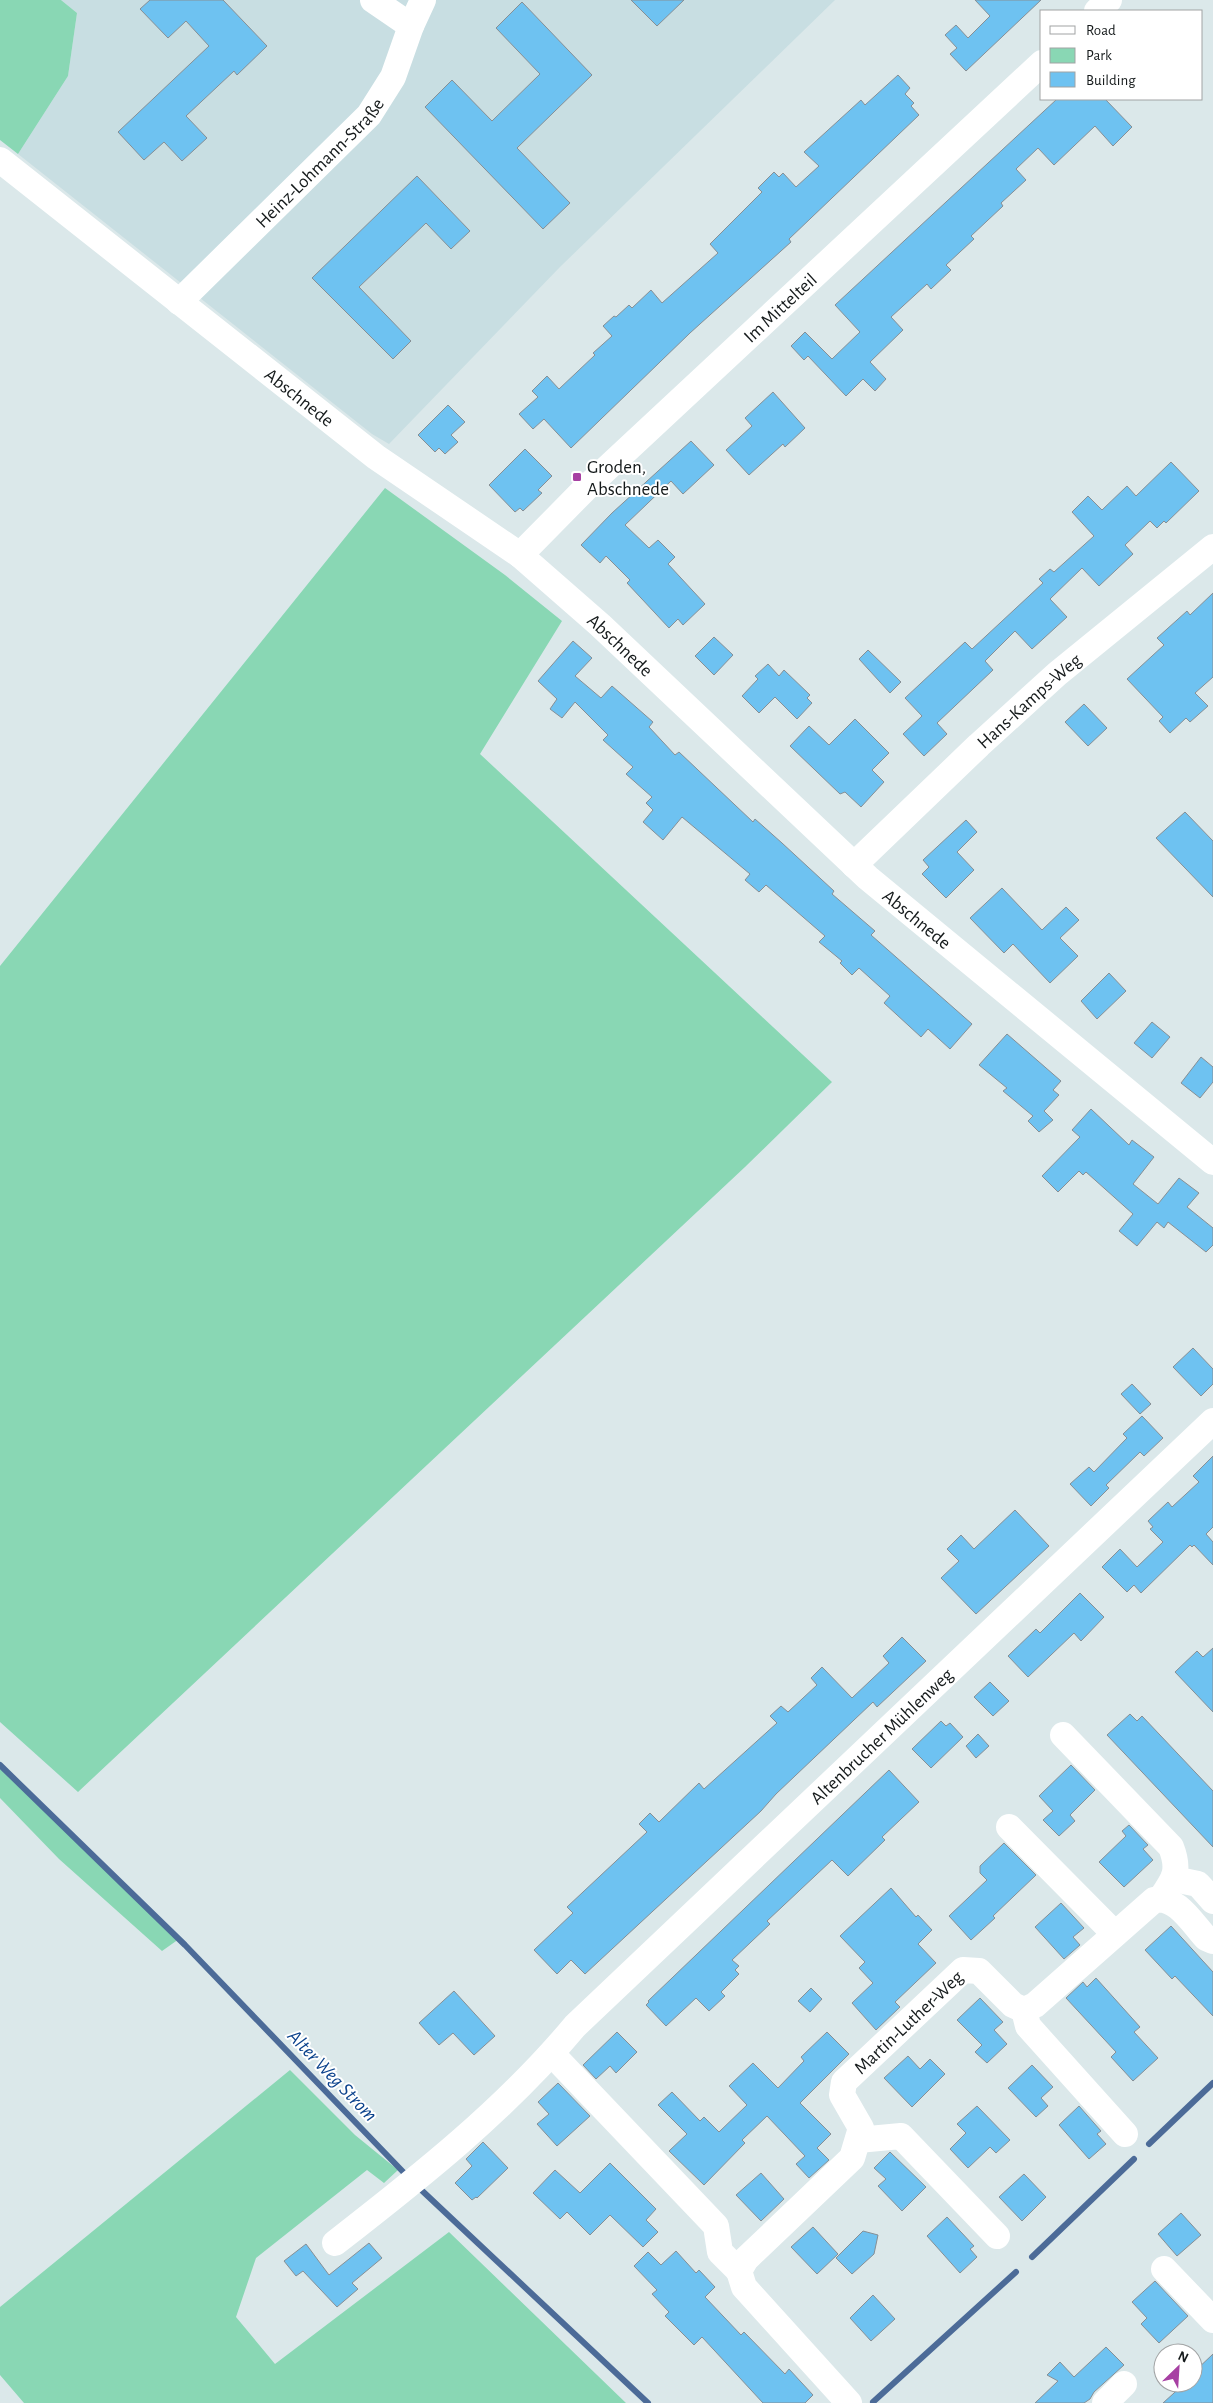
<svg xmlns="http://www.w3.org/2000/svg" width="1213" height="2403" viewBox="0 0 1213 2403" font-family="'Alegreya Sans',sans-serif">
  <rect width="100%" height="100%" fill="#dbe8ea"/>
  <path fill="#c8dee2" d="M61 0H835L560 267 389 444 372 434 18 154 68 76 77 13Z"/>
  <path fill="#89d7b4" d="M0 0H61L77 13 68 76 18 154 0 140Z
    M385 488 505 575 562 621 480 754 832 1082 745 1167 78 1792 0 1722V966Z
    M0 1765 179 1939 162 1951 59 1859 0 1798Z
    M290 2070 355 2135 398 2170 384 2183 367 2170 256 2258 236 2317 275 2364 449 2232 626 2403H24L0 2375V2307Z"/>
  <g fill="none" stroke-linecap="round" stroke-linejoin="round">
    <path stroke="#4c6b98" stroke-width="6" d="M0 1765 185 1945 409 2178
      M1149 2144 1213 2083
      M416 2185 648 2403
      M1032 2257 1134 2159
      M873 2402 1016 2272"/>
  </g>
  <path fill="#6ec2f1" stroke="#868f95" d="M150 0H223L267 46 237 75 234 71 186 116 207 138 182 161 164 142 144 160 118 132 209 46 186 21 168 38 140 9Z
    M631 0H684L657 26Z
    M975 0H1041L966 71 950 54 957 48 945 35 956 25 968 38 990 16Z
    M522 2 592 75 517 148 570 203 543 229 425 107 452 80 492 121 540 74 496 28Z
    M898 75 910 88 905 94 914 103 911 106 919 115 789 239 791 242 690 333 571 448 544 419 533 429 519 414 538 397 532 391 547 376 559 389 595 355 593 353 612 336 603 326 614 316 616 317 629 305 632 308 651 290 662 303 718 253 710 244 762 192 758 188 774 172 779 177 783 173 796 187 819 166 804 152 861 100 865 105Z
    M1057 99H1105L1132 127 1113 146 1095 126 1054 165 1038 148 1016 169 1026 180 1001 203 1003 206 971 236 974 239 946 265 951 270 931 289 927 284 891 317 903 330 870 362 886 379 875 391 863 379 846 396 808 356 804 360 791 346 805 332 832 359 860 332 835 305Z
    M417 176 470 231 451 249 426 223 359 287 411 341 393 359 312 278Z
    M773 392 805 428 785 447 783 444 749 475 726 450 752 426 745 418Z
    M448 405 465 422 451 435 458 442 445 454 439 448 435 452 418 435Z
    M691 441 714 465 683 494 671 481 625 525 649 548 658 540 675 557 668 564 705 604 683 625 678 619 669 628 627 583 630 580 606 556 600 563 581 545 612 513Z
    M525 449 552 476 538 490 542 493 523 511 520 508 515 512 489 485Z
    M1171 462 1199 491 1166 523 1164 521 1157 528 1150 521 1125 545 1133 554 1099 586 1082 568 1050 599 1067 617 1032 649 1015 631 985 661 993 670 937 723 947 734 924 756 903 734 922 716 905 698 965 642 972 649 1043 583 1039 579 1050 569 1054 572 1094 536 1072 512 1088 496 1102 510 1127 486 1136 496Z
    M1213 593V677L1195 693 1208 706 1190 722 1186 718 1170 733 1159 721 1163 717 1127 679 1164 645 1157 638 1187 611 1190 615Z
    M714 637 733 655 714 675 695 656Z
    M573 641 592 658 575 676 601 698 612 686 653 722 649 727 675 755 679 752 753 822 755 819 782 843 834 891 832 894 875 931 871 935 972 1024 950 1049 928 1029 921 1037 884 1003 890 996 859 968 852 975 840 963 842 961 819 942 825 936 766 885 759 892 745 880 750 874 682 817 663 840 643 822 653 810 646 803 652 797 626 774 633 767 603 740 608 735 575 702 562 718 550 709 557 699 538 681Z
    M868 650 901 682 890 693 859 659Z
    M768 664 779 676 784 670 810 695 807 698 812 703 797 719 775 697 759 713 742 696 758 679 755 676Z
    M1084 704 1107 728 1088 746 1065 722Z
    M855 719 889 753 872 770 884 782 861 807 845 792 840 794 790 746 809 726 829 745Z
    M1185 812 1213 841V897L1156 838Z
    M966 820 977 832 957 852 974 870 946 898 922 874 929 867 923 860Z
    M1002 888 1042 930 1066 907 1079 920 1060 938 1078 956 1050 983 1013 944 1004 953 970 918Z
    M1109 973 1126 991 1097 1019 1081 1001Z
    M1152 1022 1170 1037 1152 1058 1134 1043Z
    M1007 1034 1061 1081 1053 1090 1059 1095 1044 1111 1053 1120 1039 1132 1028 1121 1033 1116 1003 1091 1007 1088 979 1065Z
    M1201 1057 1213 1067V1082L1200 1098 1181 1083Z
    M1091 1109 1129 1145 1132 1140 1154 1157 1133 1184 1158 1204 1179 1178 1199 1193 1187 1207 1213 1228V1245L1206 1252 1168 1222 1164 1228 1157 1222 1137 1246 1119 1231 1133 1214 1086 1172 1083 1175 1079 1171 1058 1192 1042 1176 1080 1137 1072 1130Z
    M1193 1348 1213 1369V1384L1201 1396 1173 1367Z
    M1132 1384 1151 1404 1140 1414 1121 1394Z
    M1142 1416 1163 1438 1144 1456 1140 1452 1106 1485 1109 1488 1091 1506 1070 1484 1089 1467 1094 1472 1127 1438 1123 1434Z
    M1213 1456V1527L1206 1534 1213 1542V1565L1194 1545 1192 1547 1190 1545 1141 1593 1134 1585 1127 1592 1102 1567 1120 1549 1137 1567 1163 1542 1150 1529 1153 1527 1148 1521 1168 1502 1172 1507 1199 1482 1193 1476Z
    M1015 1510 1049 1546 976 1614 941 1578 959 1561 947 1549 961 1535 974 1549Z
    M1080 1593 1104 1617 1081 1641 1074 1633 1028 1677 1008 1656 1036 1629 1040 1633Z
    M902 1637 926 1661 877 1707 873 1702 776 1794 761 1811 585 1974 571 1960 557 1974 534 1950 573 1913 567 1907 647 1832 639 1824 650 1813 659 1822 699 1783 704 1789 777 1723 770 1716 781 1706 788 1712 817 1685 811 1678 822 1667 852 1698 889 1663 883 1656Z
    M1213 1648V1712L1175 1672 1197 1651 1203 1657Z
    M990 1682 1009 1701 993 1716 974 1697Z
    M1130 1714 1137 1721 1142 1716 1213 1791V1847L1107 1735Z
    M941 1721 946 1726 950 1723 963 1737 931 1768 912 1749Z
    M978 1734 989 1746 976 1758 966 1746Z
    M1071 1765 1095 1790 1070 1815 1075 1821 1059 1836 1043 1820 1053 1811 1039 1796Z
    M889 1770 919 1802 882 1837 885 1840 848 1876 832 1860 767 1921 770 1924 732 1960 739 1966 735 1970 739 1974 721 1992 725 1996 709 2011 696 1998 666 2026 646 2005 649 2002 648 2001Z
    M1129 1825 1148 1845 1143 1849 1153 1860 1124 1887 1099 1862 1126 1836 1122 1831Z
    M1004 1843 1036 1875 993 1916 995 1918 971 1940 949 1916 987 1880 980 1873V1866Z
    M891 1888 916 1917 918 1915 932 1930 918 1944 936 1963 895 2002 900 2007 876 2030 852 2003 873 1983 859 1968 865 1962 840 1936Z
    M1061 1903 1084 1928 1073 1937 1080 1945 1064 1959 1035 1927Z
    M1171 1926 1213 1972V2016L1175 1976 1172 1979 1145 1950Z
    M1096 1978 1140 2027 1134 2032 1158 2058 1133 2081 1111 2057 1116 2052 1066 1998 1083 1982 1087 1987Z
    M811 1988 822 1999 810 2012 798 2001Z
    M454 1991 495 2036 474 2055 453 2033 439 2045 419 2023Z
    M980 1998 1003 2022 994 2030 1007 2044 987 2063 975 2052 982 2045 957 2020Z
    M617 2032 637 2052 616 2073 610 2066 596 2079 583 2065Z
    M827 2032 849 2054 800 2103 831 2134 817 2148 829 2160 809 2178 796 2164 805 2156 767 2116 742 2140 745 2143 704 2185 669 2151 687 2134 658 2105 672 2092 700 2121 704 2117 719 2132 747 2105 729 2086 753 2063 778 2088 804 2061 801 2057Z
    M908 2056 920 2069 930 2059 945 2074 912 2107 884 2078Z
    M1032 2065 1053 2087 1041 2098 1048 2106 1036 2117 1008 2088Z
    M558 2083 590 2116 557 2146 537 2124 549 2114 538 2102Z
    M977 2106 1010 2140 996 2153 990 2147 968 2168 950 2149 966 2133 957 2124Z
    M1079 2106 1101 2131 1097 2134 1106 2144 1089 2159 1059 2125Z
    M483 2142 508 2168 477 2198 476 2197 472 2200 455 2183 472 2166 466 2159Z
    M890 2152 926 2187 902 2211 878 2186 886 2179 874 2168Z
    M610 2163 656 2209 646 2220 658 2232 643 2247 610 2215 590 2235 567 2212 560 2219 533 2193 555 2170 580 2193Z
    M761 2173 784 2199 761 2221 736 2195Z
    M1024 2174 1046 2197 1022 2221 999 2197Z
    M1181 2213 1201 2235 1177 2256 1158 2234Z
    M947 2217 974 2246 970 2249 977 2257 960 2273 927 2236Z
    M813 2227 838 2254 817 2274 791 2247Z
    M863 2231 878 2235 874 2254 852 2274 836 2258Z
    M369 2243 382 2258 352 2283 358 2289 337 2307 303 2271 296 2276 284 2261 306 2244 329 2275Z
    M676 2251 696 2273 699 2270 715 2287 705 2297 741 2335 744 2332 785 2374 789 2369 813 2395 805 2403H763L702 2337 694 2345 665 2316 669 2312 652 2294 657 2290 634 2266 648 2252 661 2265Z
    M1155 2281 1188 2316 1159 2343 1141 2324 1147 2318 1132 2302Z
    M873 2295 895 2319 871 2341 850 2318Z
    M1106 2347 1124 2365 1094 2392 1090 2399 1084 2403H1035L1058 2381 1047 2375 1060 2362 1074 2377Z
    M1213 2354V2403H1163L1185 2383H1193V2373Z"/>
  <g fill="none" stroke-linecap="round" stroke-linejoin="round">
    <g stroke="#fff" stroke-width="26">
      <path d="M373 0 411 26"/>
      <path d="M1097 11 1109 0"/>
      <path id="s1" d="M0 160 376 457 520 555 600 625 868 878 1213 1162"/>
      <path id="s2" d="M179 302 369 115 393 77 411 26 423 0"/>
      <path id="s3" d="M520 555 588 486 1042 63"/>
      <path id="s4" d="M854 865 979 745 1057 674 1213 547"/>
      <path d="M1063 1735 1171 1847C1180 1870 1175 1878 1161 1898"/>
      <path d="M1009 1827 1115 1934"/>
      <path d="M1174 1879 1198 1884 1213 1901"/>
      <path d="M1024 2010 1028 2026 1125 2134"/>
      <path d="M552 2054 716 2226 720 2252 739 2271"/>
      <path d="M858 2140 901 2136 997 2236"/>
      <path id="s5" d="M335 2243C420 2177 506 2109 575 2026L1213 1421"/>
      <path d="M1164 2269 1213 2320"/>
      <path id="s6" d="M849 2403 744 2287 739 2271 746 2259 852 2158 861 2128 842 2095 844 2082 963 1970 979 1971 1013 2005 1024 2010 1035 2005 1154 1900C1176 1895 1193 1924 1206 1938L1213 1941"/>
      <path d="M1105 2403 1124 2384"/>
    </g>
  </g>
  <rect fill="#a740a3" stroke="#fff" stroke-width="2" x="572" y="472" width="10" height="10" rx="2.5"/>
  <g text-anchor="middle" stroke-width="4" stroke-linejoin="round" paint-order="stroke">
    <g font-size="19" fill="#151a1b" stroke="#fff">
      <text dy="7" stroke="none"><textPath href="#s2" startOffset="198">Heinz-Lohmann-Straße</textPath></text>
      <text dy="7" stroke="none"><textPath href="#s3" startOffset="359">Im Mittelteil</textPath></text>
      <text dy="7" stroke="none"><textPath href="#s1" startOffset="382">Abschnede</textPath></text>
      <text dy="7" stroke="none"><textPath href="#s1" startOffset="788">Abschnede</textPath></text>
      <text dy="7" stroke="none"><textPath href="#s4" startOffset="240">Hans-Kamps-Weg</textPath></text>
      <text dy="7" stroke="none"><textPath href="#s1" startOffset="1192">Abschnede</textPath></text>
      <text dy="7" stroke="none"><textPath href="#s5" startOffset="746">Altenbrucher Mühlenweg</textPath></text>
      <text dy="7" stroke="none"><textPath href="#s6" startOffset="504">Martin-Luther-Weg</textPath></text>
    </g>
    <g font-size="19" fill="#151a1b" stroke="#fff" text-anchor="start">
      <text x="587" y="473">Groden,<tspan x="587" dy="22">Abschnede</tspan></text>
    </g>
    <g font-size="20" font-style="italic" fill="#0b428c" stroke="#fff">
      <text transform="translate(333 2075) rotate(46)" y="7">Alter Weg Strom</text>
    </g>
  </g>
  <rect x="1040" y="10" width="162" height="90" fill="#ffffff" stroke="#a1a3a4"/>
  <rect x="1050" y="26" width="25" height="8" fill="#ffffff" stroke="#a1a3a4"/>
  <text x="1086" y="35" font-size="15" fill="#151a1b">Road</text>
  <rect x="1050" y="48" width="25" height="15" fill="#89d7b4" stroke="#a1a3a4"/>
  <text x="1086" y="60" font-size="15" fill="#151a1b">Park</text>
  <rect x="1050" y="72" width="25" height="15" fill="#6ec2f1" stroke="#a1a3a4"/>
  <text x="1086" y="85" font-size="15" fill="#151a1b">Building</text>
  <g transform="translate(1178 2368) rotate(25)"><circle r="24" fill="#ffffff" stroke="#a1a3a4"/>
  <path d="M0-4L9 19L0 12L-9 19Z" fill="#a740a3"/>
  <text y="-8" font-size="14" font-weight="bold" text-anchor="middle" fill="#151a1b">N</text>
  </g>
</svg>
